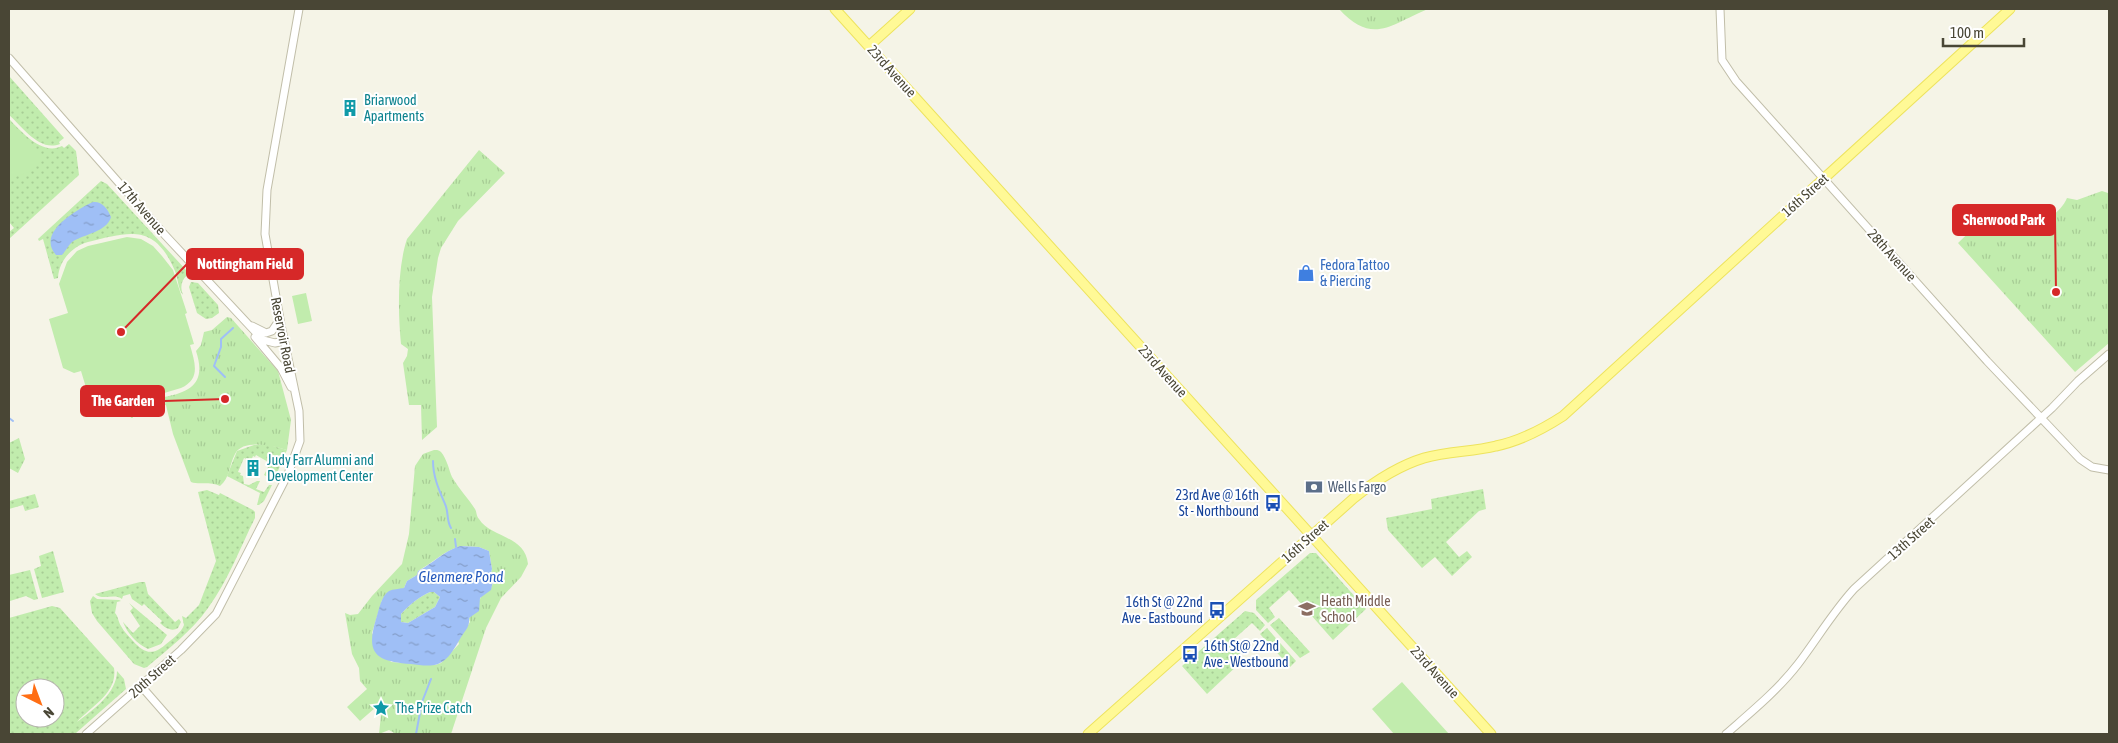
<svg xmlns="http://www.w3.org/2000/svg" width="2118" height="743" viewBox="0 0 2118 743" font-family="'Asap Condensed',sans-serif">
  <defs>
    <pattern id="grass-dots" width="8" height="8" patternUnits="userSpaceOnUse" patternTransform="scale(1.25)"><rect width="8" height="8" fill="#c1ecad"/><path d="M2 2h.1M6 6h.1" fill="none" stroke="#a7cc95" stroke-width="1.8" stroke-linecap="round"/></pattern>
    <pattern id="park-tufts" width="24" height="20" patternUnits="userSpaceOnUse" patternTransform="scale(1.25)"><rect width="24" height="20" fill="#c1ecad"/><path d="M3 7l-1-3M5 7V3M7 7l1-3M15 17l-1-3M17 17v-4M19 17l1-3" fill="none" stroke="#a7cc95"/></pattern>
    <pattern id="water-ripples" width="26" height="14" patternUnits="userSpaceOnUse" patternTransform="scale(1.25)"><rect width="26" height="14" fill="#9fbff6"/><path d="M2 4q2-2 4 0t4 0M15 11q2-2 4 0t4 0" fill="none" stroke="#849dc8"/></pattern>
  </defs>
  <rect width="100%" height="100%" fill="#f5f4e7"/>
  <path fill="url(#grass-dots)" fill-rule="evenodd" d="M9 76 64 138 59 142 60 144C39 152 23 127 9 115Z
    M9 119C22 132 42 156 62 146L64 148 69 144 76 151 79 175 9 239V232L14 228 9 222Z
    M101 181 107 184 186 270 187 275C181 281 180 287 183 295 178 290 178 278 175 271 155 224 131 231 88 242 71 247 59 261 58 278L54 279 43 239 39 241 38 239Z
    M191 282 198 283 218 305 219 313 212 318 206 319 197 313 189 287Z
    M164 397 166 405 132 414 133 418H131L128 407Z
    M19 438 25 459 18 473 9 468V443Z
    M266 444 287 450 274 480 264 475 270 463 256 455 255 457 253 456 251 461 244 458 238 472 241 473 240 475 243 476 244 484 249 485 257 481H260L256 489 264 492 269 485H272L264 501 259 505H257L260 493 227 476 237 451 254 445Z
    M1483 489 1486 509 1479 511 1446 542 1459 557 1467 551 1472 557 1452 576 1435 557 1422 568 1388 530 1386 518 1432 509 1431 499Z
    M207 490 219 495 220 493 253 510 255 512V518C240 548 228 581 208 608 192 631 168 649 147 667L144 668 134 664 97 621 92 613 90 601 93 596 97 599 119 600 121 601 117 602 115 613C118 616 118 621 121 626 124 632 129 636 133 641 144 653 152 656 165 645 172 639 181 633 184 625L182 616 186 618 199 605 216 561 198 492Z
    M35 494 39 507 25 511 23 505 9 509V501Z
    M53 551 64 592 42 598 34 569 41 566 39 556Z
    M1310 553H1316L1366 609 1333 640 1289 590 1269 608 1275 617 1268 623 1256 610V600Z
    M30 570 38 599 34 600 26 596 10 601 9 575Z
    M140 582H145L148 594 175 622 179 619 181 622 178 628C172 632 165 628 160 623L162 621 144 604 142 606 132 599 130 594 123 596 122 599C114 593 103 601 95 594Z
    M430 592H434L440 597 435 607 408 623 401 622V614C409 605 419 597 430 592Z
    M129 603 167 635 161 644 148 649C137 644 127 633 123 622L133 633 140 626 130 611 133 608Z
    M52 606 60 608 114 668C118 693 91 706 77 722 93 710 117 693 117 671L124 679 126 689 76 733 9 734V618ZM25 688H55V718H25Z
    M1245 611 1254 613 1265 625 1260 631 1252 623 1233 640 1239 649 1241 662 1207 694 1182 666Z
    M1279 618 1310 652 1300 658 1270 625Z
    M1267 628 1296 661 1290 667 1260 634Z"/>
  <path fill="url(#park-tufts)" fill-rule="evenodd" d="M1339 9H1428C1391 24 1373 46 1339 9Z
    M479 150 505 173 458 221 441 248 438 258 432 297 437 427 422 440 421 405H409L403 363 407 356 408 349 401 344C398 313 397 269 407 239Z
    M2102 191 2108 193 2109 197V343L2075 372 1958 243 1987 215C2015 219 2052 231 2067 198L2077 200Z
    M227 317 231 318 278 371 291 420 287 450C274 446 243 438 235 454 229 465 230 478 220 486 210 481 198 485 191 482L173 434 164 397C193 392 206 381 196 351L201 345 204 332 212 330Z
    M434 450C438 450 438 450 441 452 447 459 449 470 452 477 459 489 468 498 475 509 477 512 476 516 479 519 491 538 525 535 528 564L521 577 501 598 486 628 451 734H396L389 730 379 734 381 715 375 708 360 721 347 707 367 689 360 681 359 668 352 654 345 613 350 615 358 614 372 596 402 564 409 534 415 466 423 454ZM460 546 479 547 489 551 492 569 490 576 493 581C492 592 486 590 481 597 476 606 478 609 469 618L470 622 458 641 459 644 441 663 435 665 391 662 372 633 382 600 404 588 407 581 417 575 418 571C432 563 444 551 460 546Z"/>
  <path fill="#c1ecad" d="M9 124 44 159 29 172 9 179Z
    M127 237 141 239 153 246 162 256 173 270 187 313 185 314 194 344 190 345C195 363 201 379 181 388L94 414 81 371 74 373 63 368 49 319 68 313 59 284 67 262 77 251 88 246Z
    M306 293 312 321 298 324 292 296Z
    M1402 682 1449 734H1394L1372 709Z"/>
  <path fill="url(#water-ripples)" fill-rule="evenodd" d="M93 202C102 201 108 209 111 217 107 232 84 234 72 242 68 246 66 250 62 255H56C36 233 76 210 93 202Z
    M460 546 479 547 489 551 492 569 490 576 493 581 491 590 480 598 479 611 469 618C470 628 464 631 460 639 455 647 449 660 438 664 430 667 419 665 411 664 377 661 365 655 376 619 379 610 381 596 389 591 393 589 399 589 404 588L407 581 417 575 418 571C434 563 442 552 460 546ZM430 592H434L440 597 435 607 408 623 401 622V614C409 605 419 597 430 592Z"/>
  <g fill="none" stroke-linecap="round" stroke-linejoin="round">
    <path stroke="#9fbff6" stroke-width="2" d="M225 377 214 366 221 347V339L233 328
      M9 418 13 421
      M433 461C433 477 439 490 445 504 449 512 446 520 451 528
      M455 539 456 547
      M416 734 422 702 431 679"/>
    <g stroke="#c1bea9" stroke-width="9">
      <path id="minor" d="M1720 9 1722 60 1736 81 1987 361 2080 459 2092 467 2109 470
        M9 58 164 234 263 340 275 343 284 341
        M252 326 266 333 272 331 280 319
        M255 337 281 368 291 387
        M141 686 183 734
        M86 734 181 650 216 614 288 474 300 441 299 411 281 325 265 234 267 190 299 9
        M1726 734C1751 712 1778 690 1798 664 1817 639 1833 612 1854 589L2052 408 2078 381 2109 354"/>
    </g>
    <g stroke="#ede35e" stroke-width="11">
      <path id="major" d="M835 9 1491 734
        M869 46 910 9
        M1088 734 1354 498C1375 481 1398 466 1424 458 1448 451 1472 452 1496 446 1520 441 1543 429 1563 416L2010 9"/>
    </g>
    <use href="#minor" stroke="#fff" stroke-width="7"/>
    <use href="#major" stroke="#fff996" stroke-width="9"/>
  </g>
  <defs>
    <g id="building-bare" transform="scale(1.35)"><path d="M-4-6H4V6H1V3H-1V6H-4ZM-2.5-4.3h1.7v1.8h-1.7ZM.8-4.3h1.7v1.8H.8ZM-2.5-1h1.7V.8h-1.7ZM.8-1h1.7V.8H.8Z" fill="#0f9aa8" stroke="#fff" stroke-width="2.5" paint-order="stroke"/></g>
    <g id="shop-bare" transform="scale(1.35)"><path d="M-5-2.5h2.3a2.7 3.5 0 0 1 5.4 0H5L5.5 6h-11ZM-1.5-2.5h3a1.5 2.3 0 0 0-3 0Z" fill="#3f7fe0" stroke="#fff" stroke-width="2.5" paint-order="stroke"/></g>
    <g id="bank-bare" transform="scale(1.35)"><path d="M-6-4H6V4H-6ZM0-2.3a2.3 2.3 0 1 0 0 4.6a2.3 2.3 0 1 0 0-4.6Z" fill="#5c6f8a" stroke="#fff" stroke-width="2.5" paint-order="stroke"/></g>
    <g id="bus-bare" transform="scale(1.35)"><path d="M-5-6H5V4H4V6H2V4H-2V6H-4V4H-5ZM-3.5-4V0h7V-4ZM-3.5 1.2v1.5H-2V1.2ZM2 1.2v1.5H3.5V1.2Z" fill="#1a4fb4" stroke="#fff" stroke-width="2.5" paint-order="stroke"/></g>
    <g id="school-bare" transform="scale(1.35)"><path d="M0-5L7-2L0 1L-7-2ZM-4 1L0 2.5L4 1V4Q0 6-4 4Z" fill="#8d6e63" stroke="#fff" stroke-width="2.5" paint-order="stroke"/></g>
    <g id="sight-bare" transform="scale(1.35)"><path d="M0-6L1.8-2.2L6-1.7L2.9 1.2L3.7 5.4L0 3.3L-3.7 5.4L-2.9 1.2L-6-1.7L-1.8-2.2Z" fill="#0f9aa8" stroke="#fff" stroke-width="2.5" paint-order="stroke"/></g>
  </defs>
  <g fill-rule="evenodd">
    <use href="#building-bare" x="350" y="108"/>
    <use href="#shop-bare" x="1306" y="273"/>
    <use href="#building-bare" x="253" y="468"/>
    <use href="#bank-bare" x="1314" y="487"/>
    <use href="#bus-bare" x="1273" y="503"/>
    <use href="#school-bare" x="1307" y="609"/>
    <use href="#bus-bare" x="1217" y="610"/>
    <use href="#bus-bare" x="1190" y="654"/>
    <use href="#sight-bare" x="381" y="708"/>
  </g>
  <g text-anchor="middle" stroke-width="4" stroke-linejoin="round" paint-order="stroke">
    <g font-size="14" fill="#494635" stroke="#fff">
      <text transform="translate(892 71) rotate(48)" y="5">23rd Avenue</text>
      <text transform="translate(1805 195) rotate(-42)" y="5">16th Street</text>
      <text transform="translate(142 208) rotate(49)" y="5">17th Avenue</text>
      <text transform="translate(1892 255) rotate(48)" y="5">28th Avenue</text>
      <text transform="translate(283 335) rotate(79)" y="5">Reservoir Road</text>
      <text transform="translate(1163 371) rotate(48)" y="5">23rd Avenue</text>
      <text transform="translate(1911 538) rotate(-42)" y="5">13th Street</text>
      <text transform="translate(1305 541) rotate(-42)" y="5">16th Street</text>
      <text transform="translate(1435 672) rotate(48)" y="5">23rd Avenue</text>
      <text transform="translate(152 676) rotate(-42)" y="5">20th Street</text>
    </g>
    <g font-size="14" fill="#0d838f" stroke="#fff" text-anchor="start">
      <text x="364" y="105">Briarwood<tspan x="364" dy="16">Apartments</tspan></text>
      <text x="267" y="465">Judy Farr Alumni and<tspan x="267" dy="16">Development Center</tspan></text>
      <text x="395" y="713">The Prize Catch</text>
    </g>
    <g font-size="14" fill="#366cbe" stroke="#fff" text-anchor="start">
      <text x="1320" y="270">Fedora Tattoo<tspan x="1320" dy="16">&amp; Piercing</tspan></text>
    </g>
    <g font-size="14" fill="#4e5e75" stroke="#fff" text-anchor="start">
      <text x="1328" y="492">Wells Fargo</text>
    </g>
    <g font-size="14" fill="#164399" stroke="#fff" text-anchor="end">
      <text x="1259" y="500">23rd Ave @ 16th<tspan x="1259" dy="16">St - Northbound</tspan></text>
      <text x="1203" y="607">16th St @ 22nd<tspan x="1203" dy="16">Ave - Eastbound</tspan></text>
      <text x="1204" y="651" text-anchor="start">16th St@ 22nd<tspan x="1204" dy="16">Ave - Westbound</tspan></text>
    </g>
    <g font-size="14" fill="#785e54" stroke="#fff" text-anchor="start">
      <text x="1321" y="606">Heath Middle<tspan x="1321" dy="16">School</tspan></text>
    </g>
    <g font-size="15" font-style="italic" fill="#265abd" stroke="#fff">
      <text x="461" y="582">Glenmere Pond</text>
    </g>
  </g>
  <path fill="none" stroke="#d62828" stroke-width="2" d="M2056 292L2055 220M121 332L187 264M225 399L164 401"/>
  <g fill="#d62828" stroke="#fff" stroke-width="2">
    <circle cx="2056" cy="292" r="5"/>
    <circle cx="121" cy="332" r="5"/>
    <circle cx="225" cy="399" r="5"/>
  </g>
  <g fill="#d62828" stroke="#d62828" stroke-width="2">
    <rect x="1953" y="205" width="102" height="30" rx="5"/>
    <rect x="187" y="249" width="116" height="30" rx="5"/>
    <rect x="81" y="386" width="83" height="30" rx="5"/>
  </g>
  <g font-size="15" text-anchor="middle" font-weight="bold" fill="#fff">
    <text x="2004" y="225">Sherwood Park</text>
    <text x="245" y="269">Nottingham Field</text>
    <text x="123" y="406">The Garden</text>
  </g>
  <rect width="2118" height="743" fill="none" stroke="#494635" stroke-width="20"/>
  <g transform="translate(40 703) rotate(138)"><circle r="24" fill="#ffffff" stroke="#b6b5ae"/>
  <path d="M0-4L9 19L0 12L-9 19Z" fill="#ff6e14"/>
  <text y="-8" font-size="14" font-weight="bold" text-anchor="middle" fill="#494635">N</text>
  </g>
  <path d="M1943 38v8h81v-8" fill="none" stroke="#494635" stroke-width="2.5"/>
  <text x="1950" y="38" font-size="15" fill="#494635" stroke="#ffffff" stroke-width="4" paint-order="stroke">100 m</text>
</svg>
